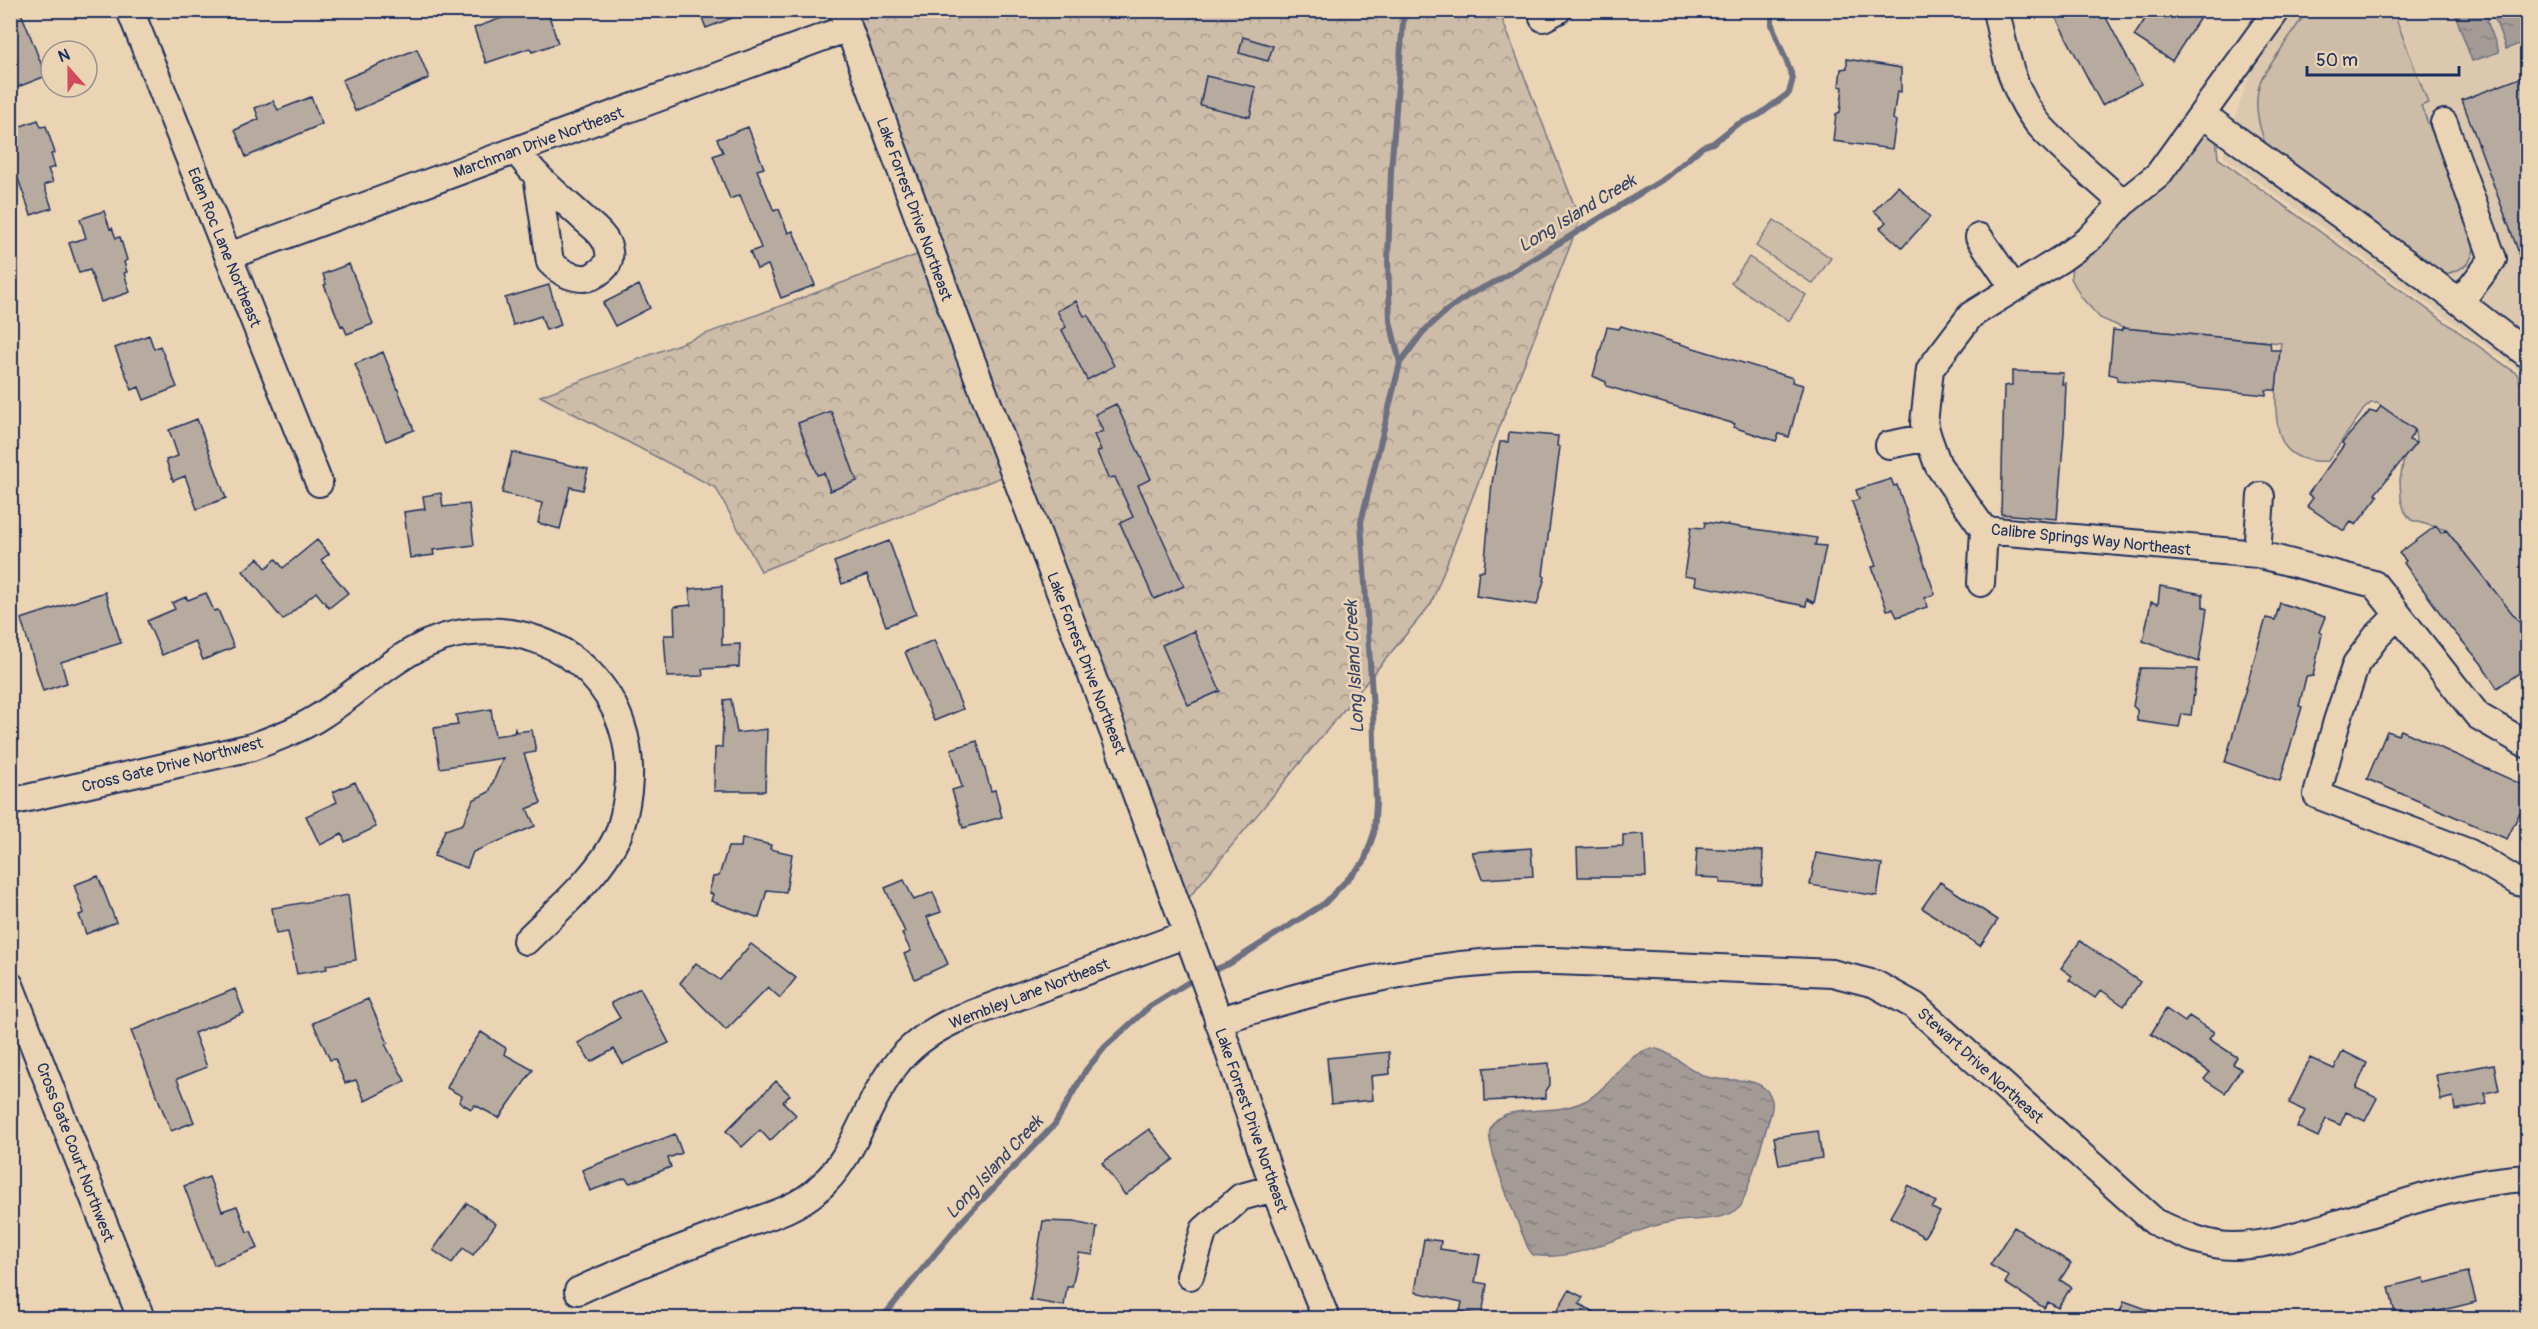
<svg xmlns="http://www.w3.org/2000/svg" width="2538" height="1329" viewBox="0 0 2538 1329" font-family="Pangolin,sans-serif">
  <defs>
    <pattern id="forest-crowns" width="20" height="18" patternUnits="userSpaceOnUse" patternTransform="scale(1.5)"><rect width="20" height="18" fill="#cdbca8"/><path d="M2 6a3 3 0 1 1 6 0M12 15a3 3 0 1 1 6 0" fill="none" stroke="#a6998c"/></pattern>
    <pattern id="water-ripples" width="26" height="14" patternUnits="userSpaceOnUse" patternTransform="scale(1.5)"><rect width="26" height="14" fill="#a49b96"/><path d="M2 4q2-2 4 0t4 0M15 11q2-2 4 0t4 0" fill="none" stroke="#857f7e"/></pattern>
  </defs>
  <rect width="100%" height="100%" fill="#ebd4b4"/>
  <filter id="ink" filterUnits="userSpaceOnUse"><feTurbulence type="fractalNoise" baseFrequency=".0167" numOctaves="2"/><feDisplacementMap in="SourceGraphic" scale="12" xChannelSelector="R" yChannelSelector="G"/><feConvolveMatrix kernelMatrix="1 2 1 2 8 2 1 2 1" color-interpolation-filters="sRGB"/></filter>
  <g filter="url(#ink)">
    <path fill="#dbc8ae" d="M2290 11H2527V397L2519 370 2223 156 2255 57Z"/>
    <path fill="#cdbca8" stroke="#747683" stroke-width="1.5" d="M2307 11H2393L2428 103 2421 106 2475 236C2475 262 2466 270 2441 275L2267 148C2258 125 2252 100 2262 77Z
      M2202 114 2216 136 2218 158 2517 374 2528 402 2527 633 2446 530 2411 520 2405 512 2401 499 2400 480 2404 458 2416 443 2415 430 2377 403H2371L2364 409 2328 461C2312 462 2295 460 2285 446 2270 425 2277 367 2281 343L2123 328 2100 318 2081 297 2071 278 2072 263Z
      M1774 220 1831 258 1813 284 1756 246Z
      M1749 257 1806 295 1789 321 1731 283Z"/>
    <path fill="url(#forest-crowns)" stroke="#747683" stroke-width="1.5" d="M849 11H1499L1580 220 1431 604 1177 912 1017 471 761 571 716 488 540 396 935 248Z"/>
    <path fill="url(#water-ripples)" stroke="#6d7080" stroke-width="1.5" d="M2454 11H2527V41L2506 49 2495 19 2493 17 2489 18 2487 21 2499 52 2472 61Z
      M1651 1048C1671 1050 1687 1070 1707 1077 1725 1083 1748 1075 1764 1088 1778 1099 1771 1114 1766 1129 1763 1140 1744 1203 1740 1207 1726 1221 1697 1219 1678 1221 1633 1226 1579 1264 1533 1255L1528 1248C1520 1227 1485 1146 1490 1130 1493 1120 1502 1115 1511 1113 1537 1108 1562 1113 1587 1100 1612 1086 1620 1058 1651 1048Z"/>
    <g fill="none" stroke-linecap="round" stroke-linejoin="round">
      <path stroke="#6d7080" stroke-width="6" d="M1400 363 1390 321 1388 261 1391 171 1404 10
        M1209 972 1229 964 1325 903 1364 862 1374 833 1376 803 1373 710 1361 522 1400 363 1423 332 1445 312 1470 294 1497 281 1667 177 1702 147 1713 143 1736 125 1759 115 1789 93 1793 78 1772 25V10
        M882 1318 963 1220 1055 1124 1086 1070 1105 1047 1150 1006 1197 977"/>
    </g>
    <path fill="#b7ab9f" stroke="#1b2f5e" stroke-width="1.5" d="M10 10H20L46 76 10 90Z
      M524 10H547L558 43 532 52 530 48 486 63 474 28Z
      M699 10H748V12L706 28Z
      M2066 10H2102L2141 84 2102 105 2055 16Z
      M2151 10H2205L2172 61 2134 36Z
      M1243 37 1273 46 1268 61 1239 53Z
      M417 49 429 78 355 111 342 80Z
      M1847 59 1901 68V92L1897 91 1893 119 1896 121 1892 149 1833 141 1836 114 1840 112 1843 87 1839 86 1841 69 1847 68Z
      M2528 75V272H2526L2462 100Z
      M1206 76 1256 87 1250 117 1200 105Z
      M311 97 322 124 246 157 235 130 259 119 255 108 273 101 278 110Z
      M38 120 41 127 46 126 55 153 51 154 55 167 48 169 53 182 44 185 52 208 31 215 10 156V130Z
      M748 127 764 168 757 170 774 211 779 209 788 233 793 231 815 285 781 298 768 265 757 269 750 252 761 248 740 195 730 199 713 156 723 152 717 139Z
      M1898 186 1930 217 1902 248 1880 228 1886 222 1874 211Z
      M104 211 110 229 112 228 116 238 120 237 127 260 124 262 127 272 124 273 130 292 101 302 90 270 79 273 69 243 86 238 80 219Z
      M349 264 373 324 347 334 343 325 341 326 324 285 326 284 323 274Z
      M549 285 561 325 546 330 541 316 513 325 505 298Z
      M639 285 650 308 615 326 603 303Z
      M1076 301 1084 316 1088 315 1114 366 1087 380 1062 330 1066 327 1057 311Z
      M1621 326 1793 378 1792 382 1803 385 1789 437 1779 434 1776 441 1733 427 1735 424 1606 386V382L1593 376 1607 327 1619 329Z
      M2123 328 2270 342 2271 350H2280L2276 390H2266V395L2117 380V376L2109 374 2113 330 2121 331Z
      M149 335 154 349 160 346 177 387 144 400 139 387 132 390 115 348Z
      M383 352 414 430 386 441 355 364Z
      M2012 371 2063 373 2062 384 2066 383 2064 433 2057 519 2001 514 2004 386 2012 385Z
      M1116 404 1151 479 1138 485 1184 586 1154 599 1120 523 1133 517 1115 477 1108 478 1097 452 1101 450 1094 435 1103 431 1095 414Z
      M2381 406 2415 430 2409 440 2416 443 2375 494 2378 496 2356 525 2351 522 2344 531 2307 506 2313 498 2308 494 2344 445 2342 443 2370 411 2376 413Z
      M831 411 857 481 830 491 824 473 817 475 798 423Z
      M197 419 226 498 197 509 185 476 173 481 166 460 178 456 169 430Z
      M1509 432 1558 436 1557 446 1560 447 1543 575 1545 577 1537 605 1476 596 1479 571H1484L1492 483 1500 442H1508Z
      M512 452 588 469 583 490 570 487 560 529 538 523 542 503 502 493Z
      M1891 479 1894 486 1897 485 1935 594 1925 598 1927 607 1897 617 1893 609 1887 610 1872 567 1876 566 1852 502 1859 499 1856 490Z
      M441 493 443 507 469 504 474 545 433 550 434 555 410 558 404 512 425 509 423 496Z
      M1705 522 1817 538 1815 545 1826 546 1814 603 1807 599 1806 606 1695 585 1696 578 1684 576 1691 527 1704 528Z
      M2436 526 2441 533 2446 530 2528 633V667L2497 688 2481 663 2451 628 2404 563 2406 561 2399 553Z
      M317 540 329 554 321 560 348 593 329 608 316 592 283 620 243 571 258 558 266 568 276 559 283 568Z
      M889 541 916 614 886 626 867 575 842 584 834 562Z
      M722 586V645L740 644 739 667 702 669 703 676 667 677 664 635H675L674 607 691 605 689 589Z
      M2160 586 2203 594V607L2207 609 2199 662 2143 641 2151 602 2158 604Z
      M105 592 121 643 61 662 67 683 43 691 21 619Z
      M206 593 214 611 218 610 234 647 203 660 195 641 162 655 147 621 175 609 172 603 186 597 188 600Z
      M2280 603 2325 617 2319 632 2322 634 2313 676 2306 677 2299 706 2302 707 2280 781 2225 762 2266 618 2275 620Z
      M1194 631 1220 691 1188 705 1162 645Z
      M934 640 963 709 934 721 905 652Z
      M2140 668 2197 669 2191 715 2182 714 2179 727 2137 721V710L2133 706Z
      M731 699 737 733 767 729 765 791H714L715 748 722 747 724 700Z
      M491 709 495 736 514 733 515 729 516 732 532 730 536 752 524 754 541 803 527 809 535 826 473 852 467 868 434 856 445 830 463 824 473 800 489 792 503 758 440 768 434 728 458 725 456 715Z
      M2401 730 2523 785 2521 789 2528 792V796L2507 839 2367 779 2387 731 2398 735Z
      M977 741 991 791 995 790 1002 817 963 828 952 790 962 787 951 749Z
      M355 782 376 827 345 842 342 834 320 845 306 816 337 802 333 792Z
      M1644 834 1646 877H1578L1577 848 1623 846V835Z
      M742 838 771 845 770 849 792 854 786 892 767 890 759 918 711 901 713 894 709 893 713 877 719 876 728 847H741Z
      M1531 848 1533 876 1482 879 1472 852Z
      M1697 848 1763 851 1762 885 1720 883V878L1695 877Z
      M1816 853 1882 864 1877 896 1810 885Z
      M98 876 116 922 86 934 79 915 84 913 74 885Z
      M904 880 914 900 933 892 941 912 927 917 948 964 915 979 904 954 911 951 902 934 905 932 885 888Z
      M1940 882 1998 920 1980 946 1922 908Z
      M348 895 356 960 326 965 327 969 297 974 288 932 276 934 272 908Z
      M2080 941 2140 982 2124 1006 2101 990 2095 998 2069 980 2072 976 2061 968Z
      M751 944 796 978 780 998 768 987 726 1030 680 983 696 963 720 980Z
      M640 988 669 1043 623 1064 614 1049 591 1062 578 1043 620 1018 611 1003Z
      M235 989 244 1013 194 1033 207 1067 177 1079 194 1122 171 1131 131 1031Z
      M368 999 388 1043 385 1044 405 1081 365 1101 356 1080 345 1083 335 1059 330 1060 313 1023Z
      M2166 1009 2185 1022 2189 1016 2214 1032 2209 1039 2237 1057 2233 1064 2241 1069 2225 1093 2204 1079 2210 1072 2151 1034Z
      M481 1032 506 1048 504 1054 533 1070 499 1118 475 1105 471 1109 459 1102 462 1096 447 1088 457 1067Z
      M2343 1051 2367 1063 2356 1088 2377 1098 2365 1121 2346 1112 2340 1125 2326 1119 2318 1137 2297 1127 2305 1111 2289 1103 2310 1058 2334 1069Z
      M1389 1052 1390 1074 1371 1076 1373 1100 1331 1104 1327 1058Z
      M1549 1063 1550 1085 1546 1091V1098L1485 1101 1484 1068Z
      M2494 1064 2499 1090 2485 1093 2487 1104 2455 1110 2453 1097 2441 1100 2436 1075Z
      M776 1081 790 1095 783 1102 796 1115 770 1141 760 1130 742 1147 726 1131Z
      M1149 1129 1174 1159 1125 1195 1102 1163Z
      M1818 1131 1822 1158 1779 1165 1774 1137Z
      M675 1134 682 1153 668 1158 671 1167 630 1183 625 1178 590 1191 582 1170Z
      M209 1177 222 1211 237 1206 247 1232 251 1231 258 1248 214 1265 184 1186Z
      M1908 1185 1936 1202 1932 1208 1940 1212 1924 1237 1890 1217Z
      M467 1203 496 1224 473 1255 463 1248 452 1263 433 1250Z
      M1043 1221 1074 1222 1097 1227 1093 1255 1079 1253 1072 1287H1067L1064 1306 1030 1300Z
      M2014 1227 2071 1263 2060 1280 2071 1287 2058 1308 2048 1302 2044 1308 2005 1283 2009 1276 1990 1265Z
      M1424 1239 1441 1241 1440 1249 1480 1255 1475 1282 1487 1284 1482 1315 1460 1312 1462 1302 1415 1292Z
      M2468 1272 2476 1302 2411 1318H2396L2389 1287 2424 1278 2425 1283Z
      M1569 1290 1583 1297 1579 1304 1606 1318H1553Z
      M2124 1301 2166 1316V1318H2118Z"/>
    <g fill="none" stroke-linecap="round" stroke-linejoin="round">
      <g stroke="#1b2f5e" stroke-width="30">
        <path id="minor" d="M130 10 319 483
          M842 10 958 325 1116 739 1212 1001 1274 1188 1326 1318
          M1996 10C2004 50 2013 96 2041 127 2066 154 2096 178 2123 203
          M2277 10 2158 175 2123 203 2089 239 2061 259 1971 315 1930 369 1924 423 1928 437 1938 465 1984 530 2257 554 2374 584 2478 716 2528 745
          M1543 18 1558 10
          M2202 114 2460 302 2528 355
          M2444 123 2493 259 2460 302
          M516 150C534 176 559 196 582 217 588 223 597 229 602 236 610 245 613 261 603 269 597 274 590 279 583 278 569 278 559 271 550 262L537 175
          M1979 237 2013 287
          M229 256 848 28
          M1889 445 1928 437
          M2257 554 2261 496
          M1981 583 1984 530
          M2397 616 2376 637 2356 664 2337 721 2317 795 2470 853 2518 882 2528 884
          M10 802 252 747C276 738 301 729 322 715 371 684 410 637 471 632 566 623 639 696 628 791 626 806 624 820 618 835 598 877 558 909 526 941
          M10 985 141 1318
          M1218 1021C1308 992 1398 969 1492 962 1538 959 1583 962 1628 964 1696 967 1764 970 1832 973L1875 984 1915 1006 2155 1222C2180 1233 2205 1246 2233 1246 2265 1246 2293 1236 2323 1228 2389 1209 2458 1181 2528 1178
          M1190 1276 1204 1230 1241 1197 1274 1188
          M578 1291C629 1267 682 1248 735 1228 762 1218 795 1210 817 1190 856 1157 864 1106 894 1067 910 1045 931 1031 955 1020L1187 934"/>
      </g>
      <use href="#minor" stroke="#ebd4b4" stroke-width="26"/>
    </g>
  </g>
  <g text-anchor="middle" stroke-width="5" stroke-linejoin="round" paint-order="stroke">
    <g font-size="16" fill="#1b2f5e" stroke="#ebd4b4">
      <text transform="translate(538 142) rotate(-20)" y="6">Marchman Drive Northeast</text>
      <text transform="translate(915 209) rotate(70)" y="6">Lake Forrest Drive Northeast</text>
      <text transform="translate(225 247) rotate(68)" y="6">Eden Roc Lane Northeast</text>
      <text transform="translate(2091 539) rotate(6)" y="6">Calibre Springs Way Northeast</text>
      <text transform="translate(1087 663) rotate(69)" y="6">Lake Forrest Drive Northeast</text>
      <text transform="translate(172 764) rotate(-14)" y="6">Cross Gate Drive Northwest</text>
      <text transform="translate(1029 993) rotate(-21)" y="6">Wembley Lane Northeast</text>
      <text transform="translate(1981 1065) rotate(42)" y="6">Stewart Drive Northeast</text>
      <text transform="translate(1252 1120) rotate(71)" y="6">Lake Forrest Drive Northeast</text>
      <text transform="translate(76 1152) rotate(69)" y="6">Cross Gate Court Northwest</text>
    </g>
    <g font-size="18" font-style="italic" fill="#364569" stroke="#ebd4b4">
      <text transform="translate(1577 213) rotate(-31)" y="6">Long Island Creek</text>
      <text transform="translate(1354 667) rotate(-93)" y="6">Long Island Creek</text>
      <text transform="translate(994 1167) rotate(-47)" y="6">Long Island Creek</text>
    </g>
  </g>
  <rect width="2538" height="1329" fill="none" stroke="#ebd4b4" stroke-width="36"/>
  <rect x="18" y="18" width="2502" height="1293" fill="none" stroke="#1b2f5e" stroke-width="2" filter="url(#ink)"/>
  <g transform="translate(69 69) rotate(339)"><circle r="28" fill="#ebd4b4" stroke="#989292" stroke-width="1.5"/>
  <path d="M0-4.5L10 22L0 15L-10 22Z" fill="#d1495b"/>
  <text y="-9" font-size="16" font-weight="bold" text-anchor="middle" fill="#1b2f5e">N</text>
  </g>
  <path d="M2307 66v9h152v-9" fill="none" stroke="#1b2f5e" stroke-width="3"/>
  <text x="2316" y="66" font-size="18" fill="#1b2f5e" stroke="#ebd4b4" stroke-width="4.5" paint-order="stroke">50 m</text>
</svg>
